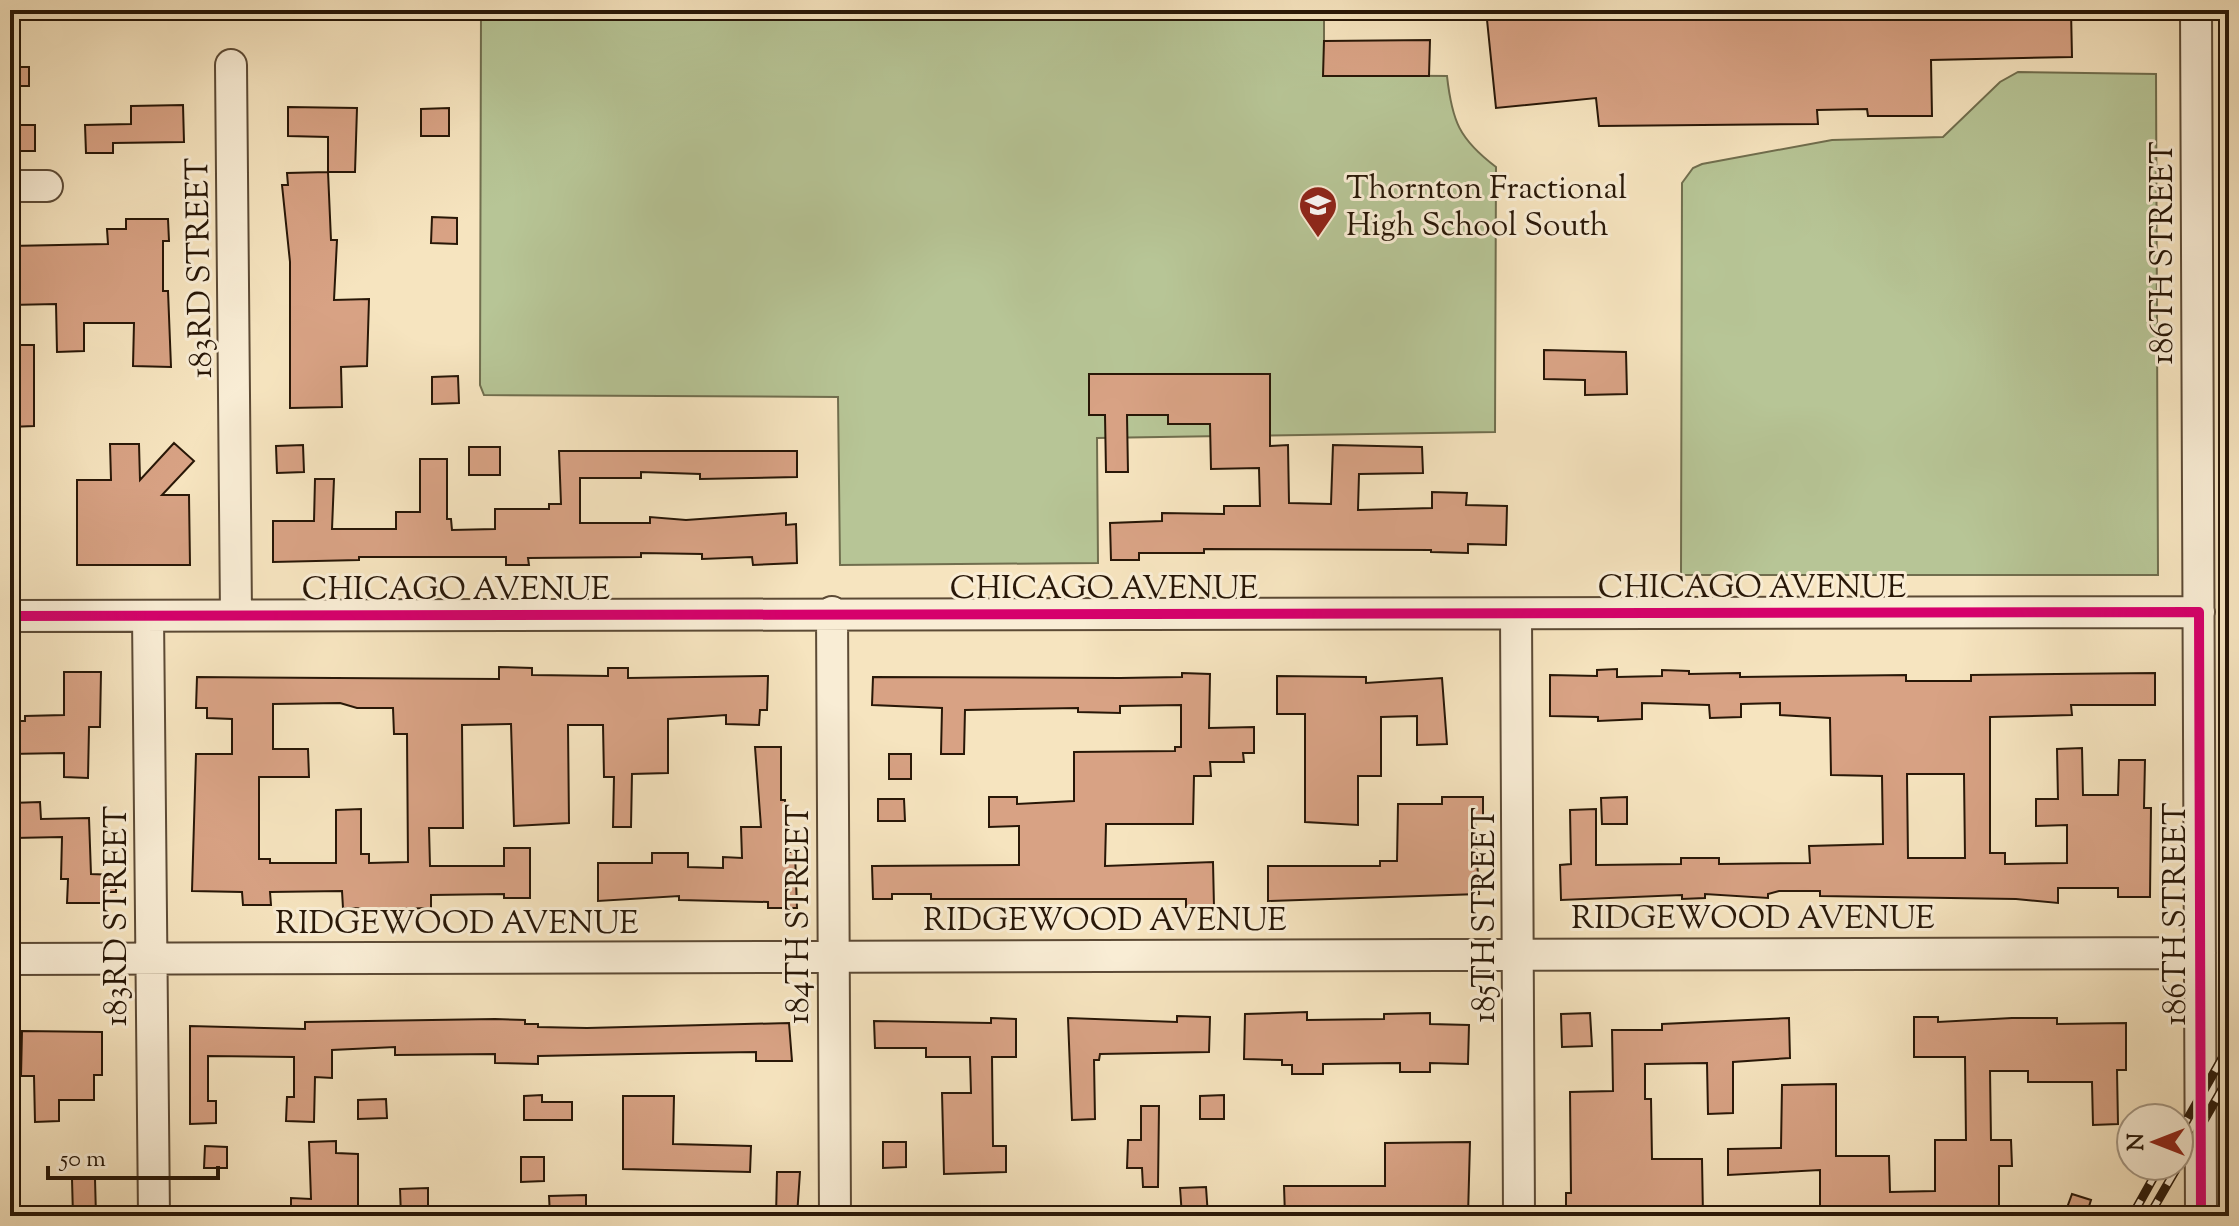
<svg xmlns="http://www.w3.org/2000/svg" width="2239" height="1226" viewBox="0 0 2239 1226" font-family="'Sorts Mill Goudy',serif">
  <rect width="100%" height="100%" fill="#f6e4bf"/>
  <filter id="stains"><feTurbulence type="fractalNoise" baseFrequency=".0025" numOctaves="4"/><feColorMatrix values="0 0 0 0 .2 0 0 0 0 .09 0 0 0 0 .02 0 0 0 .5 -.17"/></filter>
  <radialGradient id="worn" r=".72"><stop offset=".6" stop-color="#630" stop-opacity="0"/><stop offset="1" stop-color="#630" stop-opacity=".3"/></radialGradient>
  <path fill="#b7c596" stroke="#706e4e" stroke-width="2" d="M481 10H1324V75L1447 76C1452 121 1459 139 1496 167L1495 432 1097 438 1098 563 840 565 838 397 484 395 480 385Z
    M2018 72 2156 74 2158 575H1681L1682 183 1693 168 1702 164 1832 140 1943 137 2000 82Z"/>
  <path fill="#d8a284" stroke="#281707" stroke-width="2" fill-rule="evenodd" d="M1486 10H2071L2072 57 1931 60 1932 116H1868L1867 109 1817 110 1818 124 1599 126 1596 98 1496 108Z
    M1430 40 1429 76H1323L1324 41Z
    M10 67H29V86H10Z
    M183 105 184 142 113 143V153H86L85 125 131 124V106Z
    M288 107 357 108 355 172H328V137L288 136Z
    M449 108V136H421V109Z
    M10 125H35V151H10Z
    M328 172 331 240H337L334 300 369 299 367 366 341 367 342 407 290 408V262L282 185H288L287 173Z
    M432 217 457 218V244L431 243Z
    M126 219H168L169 241H163V291H168L171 367 133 366 134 323H84V351L57 352 56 304 10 305V246L108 244 107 229H126Z
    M10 345H34V426L10 427Z
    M1544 350 1626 352 1627 394 1585 395V380L1544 379Z
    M1089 374H1270V446L1288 445 1289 503 1331 504 1333 445 1422 447 1423 473 1359 474 1358 510 1432 508V492L1467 493 1466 505 1507 506 1506 545 1468 544V553L1431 552V550L1204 549V553H1139V560H1111L1110 523 1162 521V513L1224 514V506H1260L1259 468 1211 469 1210 424H1168V415H1127L1128 472H1106L1105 415H1089Z
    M458 376 459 403 432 404V377Z
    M174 443 194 461 162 495H189L190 565H77V480H111L110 444H139L140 480Z
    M303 445 304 472 277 473 276 446Z
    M469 447H500V475H469Z
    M559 451H797V477L700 479V474L641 472V478H580V523H650V517L686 520 786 513V525L796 524 797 563 753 565 752 557 702 559V554L641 553V557L528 558 529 565H506V557H359V560L273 562V521H314L315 479H334L332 529H396V512H420V459H447V519H451L452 530 495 529V509H549V504H561Z
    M499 667 532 668V675L608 676V668H628V678L768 676 767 710H760L759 725 726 724V715L668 719V773L632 774 631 827H613L614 777H604L603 725H568L569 823 514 826 511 724 462 725 463 828H429L430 866H504V848H530V898H504V894L431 895V908L391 909 343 908 342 891 270 892 271 905H243L242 892 192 891 196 754H232V719L207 718V708H196L197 677 499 679ZM340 703 357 708H393L394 734H407L408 862 369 863V854H361V809L336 810V863H270V859H259V777H309L308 749H273V704Z
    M1617 669V677L1662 676V670L1689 671V674L1740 673V677L1906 675V681H1971V675L2155 673V705H2071L2072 715 1990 717V853H2005V864L2067 863V825L2036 826V799H2058L2057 749 2082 748 2083 795H2118L2119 760H2145L2144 808H2151L2150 897H2118V888H2058V903L2016 899 1820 896V891H1779L1768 894V898L1705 894V898L1682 899V895L1561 900 1560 865 1571 864 1570 810 1596 809V865L1681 864V858H1719V864L1810 863 1809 846 1883 844 1882 776 1831 775 1830 718 1780 715V703L1741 704V717L1710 718 1709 705 1642 703V719L1598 721V717L1550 716V675L1597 676V670ZM1907 774H1964L1965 858H1908Z
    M64 672H101L100 727H89L88 778 64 777V753L10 754V721H25V716L64 715Z
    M1182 673 1210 674 1209 728 1254 727V753H1243L1244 762H1210L1211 776H1194L1193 824H1106L1105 866 1213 862 1214 907H1186V899H931V894H892V899H873L872 866 1019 865V826L989 827V797H1017V804L1074 801V752L1175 751V747H1181V705L1120 706V713L1078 712V708L965 710 964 754H941L942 708 872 705 873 677 1120 678 1182 677Z
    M1277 676 1366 677V683L1442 678 1447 744 1417 745V716L1381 717V776H1358V825L1305 822V714H1277Z
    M755 747H781V800H785L787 852H795L797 908H768V902L679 900V896L598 901V863H652V853H688V867L723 868V857L742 858 741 827H761Z
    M889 754H911V779H889Z
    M1442 797H1483V821H1475L1479 894 1268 901V866H1380V861H1397L1398 804H1442Z
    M1627 797V824H1602L1601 798Z
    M878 799H904L905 821H878Z
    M40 802 41 819 89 818 91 874 116 875V892H104V903H67L68 879H61L62 837 14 838 11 803Z
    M1307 1012V1020L1384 1019V1014L1430 1013V1024L1469 1025 1468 1064 1430 1063V1072H1400V1063L1323 1064V1074H1292V1065H1282V1060L1244 1059 1245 1014Z
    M1590 1013 1592 1046 1562 1047 1561 1014Z
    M1177 1016 1210 1017 1209 1052 1100 1054 1099 1060H1094L1095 1119 1072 1120 1068 1018 1177 1022Z
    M1914 1017H1938V1022L2012 1018H2057V1024L2126 1023V1070H2117L2118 1124 2093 1125 2092 1082H2028V1071H1990L1991 1140H2011L2012 1166H1999V1216H1820V1170L1728 1175V1149L1781 1148 1782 1085 1836 1084V1156H1889L1890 1192 1935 1191V1140H1966L1965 1057H1914Z
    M991 1018 1016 1019V1057H992L993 1146H1006V1172L944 1174 942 1093H971L970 1057H926V1048H875L874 1021 991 1023Z
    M1789 1018 1790 1058 1733 1062V1113L1708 1114 1707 1063 1645 1064V1099H1651L1652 1159H1702L1703 1216H1566V1193H1571L1570 1092 1613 1091 1612 1030H1662V1024Z
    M495 1019 525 1020V1024H538V1027L587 1028 789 1023 792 1061H756V1052L688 1053 538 1056V1064L495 1063V1054L395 1055V1047L332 1050V1078L315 1077 314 1122 286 1121 287 1097H294V1057L208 1056V1101H216V1123L190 1124V1026L305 1029V1022Z
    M22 1031 102 1032V1075H94V1100H59V1121L35 1122 34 1076H21Z
    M542 1095V1102H572V1120H524V1096Z
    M1224 1095V1119H1200V1096Z
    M623 1096H674L673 1144 751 1146 750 1172 623 1169Z
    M386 1099 387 1118 358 1119V1100Z
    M1141 1106H1159L1158 1187H1143L1142 1168H1127L1128 1140H1141Z
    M336 1141V1153L358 1154V1216H291V1198L311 1199 309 1142Z
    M883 1142H906V1167L883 1168Z
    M1470 1142 1468 1216H1285L1284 1186H1385V1143Z
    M205 1146 227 1147V1168H204Z
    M521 1157H544V1181L521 1182Z
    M777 1172H800L797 1216H776Z
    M72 1179H95L96 1216H73Z
    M1206 1187 1208 1216H1182L1180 1188Z
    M428 1188V1216H401L400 1189Z
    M2072 1194 2091 1200 2086 1216H2064Z
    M586 1195V1216H550L549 1196Z"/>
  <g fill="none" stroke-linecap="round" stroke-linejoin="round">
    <g stroke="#5c4a35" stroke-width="34">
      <path id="minor" d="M2196 10 2201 1216
        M231 65 236 615
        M10 186H47
        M832 612 835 1216
        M1516 614 1519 1216
        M10 616 2199 612
        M148 616 154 1216
        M10 959 2200 953"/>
    </g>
    <use href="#minor" stroke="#f9edd5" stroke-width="30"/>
    <g stroke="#281707" stroke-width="9">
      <path id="rail" d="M2179 1134 2229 1046
        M2179 1164 2229 1077
        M2132 1216 2160 1166
        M2149 1216 2178 1166"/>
    </g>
    <use href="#rail" stroke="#f9edd5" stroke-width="6" stroke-dasharray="18" stroke-linecap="butt"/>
    <g stroke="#f9edd5" stroke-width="15">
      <path id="cycleway" d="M10 616 2199 612 2201 1216"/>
    </g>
    <use href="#cycleway" stroke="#d6006c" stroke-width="10"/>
  </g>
  <defs>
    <g id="school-pin" transform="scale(2)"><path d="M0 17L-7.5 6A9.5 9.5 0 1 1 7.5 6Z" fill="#8f2418" stroke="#f9edd5"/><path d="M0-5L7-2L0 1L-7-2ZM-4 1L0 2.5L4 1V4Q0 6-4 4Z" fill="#fff"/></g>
  </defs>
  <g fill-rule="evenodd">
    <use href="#school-pin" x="1318" y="205"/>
  </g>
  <g text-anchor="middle" stroke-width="6" stroke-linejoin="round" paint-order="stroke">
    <g font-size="32" fill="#281707" stroke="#f9edd5" text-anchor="start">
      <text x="1346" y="198">Thornton Fractional<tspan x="1346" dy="37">High School South</tspan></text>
    </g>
    <g font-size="32" fill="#281707" stroke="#f9edd5">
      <text transform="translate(2161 253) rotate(-90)" y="11">186TH STREET</text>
      <text transform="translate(198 268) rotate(-91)" y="11">183RD STREET</text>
      <text x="1752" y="597">CHICAGO AVENUE</text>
      <text x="1104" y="598">CHICAGO AVENUE</text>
      <text x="456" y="599">CHICAGO AVENUE</text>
      <text transform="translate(797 914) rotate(-90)" y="11">184TH STREET</text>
      <text transform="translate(2174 914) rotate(-90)" y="11">186TH STREET</text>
      <text transform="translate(1483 915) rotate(-90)" y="11">185TH STREET</text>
      <text transform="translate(115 916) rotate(-90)" y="11">183RD STREET</text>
      <text x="1753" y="928">RIDGEWOOD AVENUE</text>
      <text x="1105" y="930">RIDGEWOOD AVENUE</text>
      <text x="457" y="933">RIDGEWOOD AVENUE</text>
    </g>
  </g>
  <rect width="2239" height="1226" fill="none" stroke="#f6e4bf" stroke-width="40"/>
  <rect x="12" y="12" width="2215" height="1202" fill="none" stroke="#281707" stroke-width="4"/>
  <rect x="20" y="20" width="2199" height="1186" fill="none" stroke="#281707" stroke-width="2"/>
  <g transform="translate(2155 1142) rotate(270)"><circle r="38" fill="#f9edd5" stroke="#a59783" stroke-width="2"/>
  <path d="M0-6L14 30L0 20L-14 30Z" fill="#8f2418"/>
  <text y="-12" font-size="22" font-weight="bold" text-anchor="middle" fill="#281707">N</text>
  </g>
  <path d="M48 1166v12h170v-12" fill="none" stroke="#281707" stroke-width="4"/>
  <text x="60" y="1166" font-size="24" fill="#281707" stroke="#f9edd5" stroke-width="6" paint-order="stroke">50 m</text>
  <rect width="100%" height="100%" filter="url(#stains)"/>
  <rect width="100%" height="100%" fill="url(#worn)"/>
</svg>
